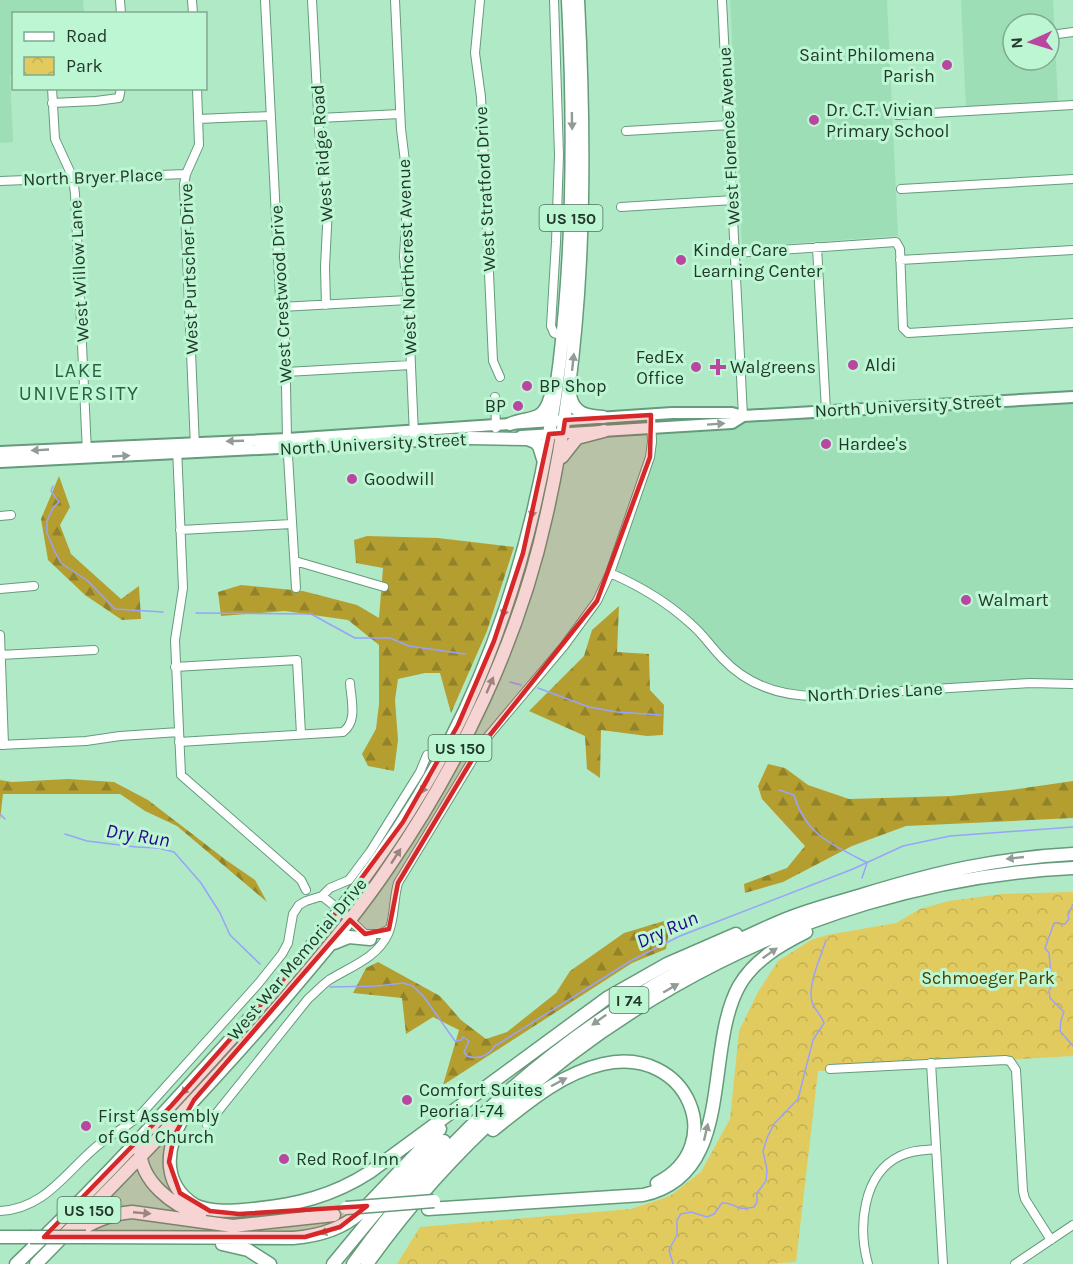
<svg xmlns="http://www.w3.org/2000/svg" width="1073" height="1264" viewBox="0 0 1073 1264" font-family="Karla,sans-serif">
  <defs>
    <pattern id="forest-firs" width="22" height="20" patternUnits="userSpaceOnUse" patternTransform="scale(1.5)"><rect width="22" height="20" fill="#b49e30"/><path d="M5 1l3.5 6h-7zM16 11l3.5 6h-7z" fill="#928229"/></pattern>
    <pattern id="park-crowns" width="20" height="18" patternUnits="userSpaceOnUse" patternTransform="scale(1.5)"><rect width="20" height="18" fill="#e2cb5e"/><path d="M2 6a3 3 0 1 1 6 0M12 15a3 3 0 1 1 6 0" fill="none" stroke="#c2af52"/></pattern>
  </defs>
  <rect width="100%" height="100%" fill="#b0e9c6"/>
  <path fill="#9edeb7" fill-rule="evenodd" d="M0 0H83L84 13 14 14 13 74 10 75 13 142 0 143Z
    M730 0H887L898 236 742 247Z
    M961 0H1053L1058 102 966 108ZM1013 24H1049V60H1013Z
    M1073 401V684L804 696 780 692 737 672 666 603 610 573 645 473 652 428Z"/>
  <path fill="url(#forest-firs)" d="M59 476 70 507 60 525 71 554 121 599 139 586 141 619 122 620 85 595 48 560 41 519Z
    M367 536 438 538 514 547 487 631 451 713 440 673H425L398 679 395 700 398 740 394 771 368 766 362 754 376 729 379 704V645L348 620 285 611 221 616 218 592 241 585 303 591 357 605 379 618 383 568 356 563 354 540Z
    M619 606 617 652 649 654 650 690 664 705 663 735 647 736 601 730 600 778 587 769 585 736 529 711 584 656 592 630Z
    M768 764 785 768 808 785 849 799 951 796 1011 790 1073 781V818L906 826 852 846 783 882 745 893 744 884 787 868 805 846 762 799 758 786Z
    M68 779 114 782 148 800 226 860 255 880 267 902 177 826 145 811 120 794H3L0 820V780L12 782Z
    M671 919 666 949 632 963 443 1085 459 1030 433 1017 406 1034 402 998 353 993 366 968 378 962 440 996 461 1020 486 1039 507 1032 556 993 570 971 624 933Z"/>
  <path fill="url(#park-crowns)" d="M1073 892V1056L818 1071 796 1262 765 1264H397L420 1227 631 1209 670 1196 701 1172 730 1119 739 1031 758 992 778 961 811 940 827 935 896 923 920 909 949 901 1002 894Z"/>
  <g fill="none" stroke-linecap="round" stroke-linejoin="round">
    <path stroke="#98a3fb" stroke-width="1.5" d="M53 486 51 491 59 502 53 508 47 521V533L55 552 61 563 88 581 115 609 163 612
      M196 613 311 614 355 638H390L409 646 465 654
      M510 682 521 685
      M538 688 589 707 617 712 661 715
      M779 790 794 795C805 834 832 845 866 862
      M0 814 5 819
      M65 834 87 841 136 847 158 848 174 852 201 883 220 913 230 935 260 964
      M862 878 867 863
      M1073 904 1068 915 1069 919 1065 924 1054 923 1045 948 1049 953 1052 985 1049 991 1050 998 1064 1012 1061 1020 1060 1031 1073 1046
      M330 987 377 986 403 983 413 986 424 997 455 1041 461 1040 463 1037 469 1041 464 1052 467 1056C479 1060 488 1056 495 1046L632 960 680 936 853 869 903 846 950 836 1073 827
      M673 1264 669 1250 677 1235V1220L681 1214 691 1212 707 1217 714 1214 722 1203C731 1202 733 1206 740 1208 744 1209 750 1208 754 1207L757 1202V1193L766 1181 767 1170 763 1151 767 1138 774 1124 798 1099 813 1040 824 1023C821 1014 815 1011 812 1002 807 986 821 956 826 940"/>
    <g stroke="#659b7b" stroke-width="10">
      <path id="minor" d="M120 0 121 14
        M192 0 193 14
        M265 0 280 296 285 332 287 439 296 588
        M312 0 319 131 328 207 325 267 326 305
        M395 0 401 129 408 186 404 257 408 298 414 435
        M480 0 475 53 481 97 493 361 500 377
        M554 0 559 155 556 242 551 326 554 333 562 336
        M722 0 743 416
        M1058 34 1073 32
        M52 88 55 139 73 178 75 194 87 452
        M52 103 96 101 119 98 121 88
        M897 115 1073 105
        M319 118 400 114
        M198 119 271 116
        M626 131 729 125
        M0 181 186 174
        M901 189 1073 179
        M621 207 733 200
        M817 247 826 411
        M735 253 896 242 900 249 903 328 908 333 1073 323
        M900 260 1073 250
        M281 307 408 300
        M286 372 411 365
        M495 397 496 428
        M195 447 184 185 186 174 199 145 197 88
        M177 448 183 588 175 640 181 775 301 880 306 890
        M0 516 11 515
        M180 530 292 524
        M295 561 384 587
        M610 573C640 586 667 602 691 624 703 634 711 647 722 658 748 686 784 697 822 696L1030 683 1073 684
        M0 589 34 586
        M0 635 4 745
        M0 655 94 650
        M175 667 297 660 301 734
        M179 742 343 732C358 721 351 700 350 683
        M0 745 86 741 120 736 179 732
        M322 896 341 911 370 939
        M365 934H380L389 929
        M931 1063 943 1264
        M830 1069 1005 1060 1010 1061 1016 1070 1023 1191 1025 1199 1051 1240
        M207 1125 308 999C315 993 322 985 329 980 350 967 377 958 388 934 395 919 393 900 398 883L484 741 564 646 597 601 610 573 650 457 652 442 651 415
        M0 1211C47 1209 68 1168 102 1142 116 1131 131 1125 143 1112L258 984 282 954 288 943 293 914 299 905 306 901 322 896 330 888 349 880 370 852 420 772 427 755
        M868 1264C858 1228 862 1174 900 1156 911 1150 924 1150 936 1149
        M1015 1264 1073 1225"/>
    </g>
    <g stroke="#659b7b" stroke-width="14">
      <path id="major" d="M521 436 732 423 743 416
        M0 452 287 439 672 413H732L743 416 1073 397
        M0 462 475 438"/>
    </g>
    <g stroke="#659b7b" stroke-width="15">
      <path id="highway" d="M570 395C573 414 587 416 603 417
        M510 424C529 416 543 423 550 398
        M469 438 527 439 535 442 539 446 543 459
        M562 457 577 438 604 431
        M334 943 349 937 370 939
        M184 1116C164 1150 161 1189 202 1209
        M493 1130C527 1103 560 1074 603 1064 689 1045 729 1147 657 1183
        M140 1150C141 1182 172 1205 200 1215
        M194 1205C214 1213 232 1211 253 1209 296 1205 333 1196 370 1172L607 998 667 964 736 934
        M428 1209 643 1195C737 1175 703 1051 739 986 754 960 780 945 806 932
        M71 1235C91 1223 109 1214 132 1212L233 1226 334 1215
        M0 1237H30
        M86 1237 293 1238C318 1236 341 1230 360 1213L440 1129
        M222 1244 248 1250 270 1264
        M16 1264C84 1199 149 1130 212 1060 310 953 403 842 465 710 568 489 580 240 568 0
        M36 1264C125 1173 215 1082 297 984 330 945 362 907 390 865 461 761 519 640 546 517 585 347 587 174 578 0
        M333 1264 386 1200 444 1141
        M353 1264C462 1111 606 996 779 922 806 910 836 903 865 894 937 872 997 858 1073 854
        M367 1264C528 1037 792 881 1073 868"/>
    </g>
    <use href="#minor" stroke="#fff" stroke-width="8"/>
    <use href="#major" stroke="#fff" stroke-width="10"/>
    <use href="#highway" stroke="#fff" stroke-width="12"/>
    <g stroke="#659b7b" stroke-width="15" stroke-linecap="butt">
      <path id="highway-bridge" d="M346 1208 434 1201
        M30 1237H86"/>
    </g>
    <use href="#highway-bridge" stroke="#fff" stroke-width="12"/>
  </g>
  <defs><path id="oneway-solid" d="M-6-.8H1V-3.2L6.5 0L1 3.2V.8H-6Z" transform="scale(1.5)"/></defs>
  <g fill="#909c95">
    <use href="#oneway-solid" transform="translate(572 121) rotate(89)"/>
    <use href="#oneway-solid" transform="translate(573 362) rotate(-84)"/>
    <use href="#oneway-solid" transform="translate(716 424) rotate(-4)"/>
    <use href="#oneway-solid" transform="translate(235 441) rotate(178)"/>
    <use href="#oneway-solid" transform="translate(40 450) rotate(177)"/>
    <use href="#oneway-solid" transform="translate(121 456) rotate(-3)"/>
    <use href="#oneway-solid" transform="translate(533 510) rotate(103)"/>
    <use href="#oneway-solid" transform="translate(505 609) rotate(108)"/>
    <use href="#oneway-solid" transform="translate(490 685) rotate(-67)"/>
    <use href="#oneway-solid" transform="translate(425 786) rotate(120)"/>
    <use href="#oneway-solid" transform="translate(396 856) rotate(-57)"/>
    <use href="#oneway-solid" transform="translate(1015 858) rotate(174)"/>
    <use href="#oneway-solid" transform="translate(770 953) rotate(-35)"/>
    <use href="#oneway-solid" transform="translate(671 988) rotate(-30)"/>
    <use href="#oneway-solid" transform="translate(599 1020) rotate(144)"/>
    <use href="#oneway-solid" transform="translate(559 1082) rotate(-28)"/>
    <use href="#oneway-solid" transform="translate(187 1088) rotate(132)"/>
    <use href="#oneway-solid" transform="translate(706 1132) rotate(-77)"/>
    <use href="#oneway-solid" transform="translate(142 1213) rotate(5)"/>
    <use href="#oneway-solid" transform="translate(328 1231) rotate(160)"/>
  </g>
  <path fill="#d62828" fill-opacity="0.2" stroke="#d62828" stroke-width="4.5" stroke-linejoin="round" d="M651 415 650 457 597 601 478 750 398 883 389 929 365 934 350 920 194 1100 174 1136 169 1162 180 1193 210 1211 239 1214 367 1206 340 1227 305 1237H44L171 1106 303 957 403 822 458 725 494 641 523 553 549 434 563 433 565 420Z"/>
  <g fill="#b946a0" stroke="#bdf6d3" stroke-width="2">
    <circle cx="947" cy="65" r="6"/>
    <circle cx="814" cy="120" r="6"/>
    <circle cx="681" cy="260" r="6"/>
    <circle cx="853" cy="365" r="6"/>
    <circle cx="696" cy="367" r="6"/>
    <path d="M715 358h6v6h6v6h-6v6h-6v-6h-6v-6h6z"/>
    <circle cx="527" cy="386" r="6"/>
    <circle cx="518" cy="406" r="6"/>
    <circle cx="826" cy="444" r="6"/>
    <circle cx="352" cy="479" r="6"/>
    <circle cx="966" cy="600" r="6"/>
    <circle cx="407" cy="1100" r="6"/>
    <circle cx="86" cy="1126" r="6"/>
    <circle cx="284" cy="1159" r="6"/>
  </g>
  <g text-anchor="middle" stroke-width="6" stroke-linejoin="round" paint-order="stroke">
    <g fill="#bdf6d3" stroke="#50715d" stroke-width="1.5">
      <rect x="539.5" y="205" width="63" height="26" rx="4.5"/>
      <rect x="428.5" y="735" width="63" height="26" rx="4.5"/>
      <rect x="609.5" y="987" width="39" height="26" rx="4.5"/>
      <rect x="57.5" y="1197" width="63" height="26" rx="4.5"/>
    </g>
    <g font-size="16" font-weight="bold" fill="#22382b">
      <text x="571" y="224">US 150</text>
      <text x="460" y="754">US 150</text>
      <text x="629" y="1006">I 74</text>
      <text x="89" y="1216">US 150</text>
    </g>
    <g font-size="18" fill="#22382b" stroke="#bdf6d3" text-anchor="start">
      <text x="935" y="61" text-anchor="end">Saint Philomena<tspan x="935" dy="21">Parish</tspan></text>
      <text x="826" y="116">Dr. C.T. Vivian<tspan x="826" dy="21">Primary School</tspan></text>
      <text x="693" y="256">Kinder Care<tspan x="693" dy="21">Learning Center</tspan></text>
      <text x="684" y="363" text-anchor="end">FedEx<tspan x="684" dy="21">Office</tspan></text>
      <text x="865" y="371">Aldi</text>
      <text x="730" y="373">Walgreens</text>
      <text x="539" y="392">BP Shop</text>
      <text x="506" y="412" text-anchor="end">BP</text>
      <text x="838" y="450">Hardee's</text>
      <text x="364" y="485">Goodwill</text>
      <text x="978" y="606">Walmart</text>
      <text x="419" y="1096">Comfort Suites<tspan x="419" dy="21">Peoria I-74</tspan></text>
      <text x="98" y="1122">First Assembly<tspan x="98" dy="21">of God Church</tspan></text>
      <text x="296" y="1165">Red Roof Inn</text>
    </g>
    <g font-size="18" fill="#22382b" stroke="#bdf6d3">
      <text transform="translate(729 136) rotate(-93)" y="6">West Florence Avenue</text>
      <text transform="translate(322 153) rotate(-94)" y="6">West Ridge Road</text>
      <text transform="translate(93 177) rotate(-2)" y="6">North Bryer Place</text>
      <text transform="translate(485 189) rotate(-93)" y="6">West Stratford Drive</text>
      <text transform="translate(407 257) rotate(-92)" y="6">West Northcrest Avenue</text>
      <text transform="translate(189 269) rotate(-92)" y="6">West Purtscher Drive</text>
      <text transform="translate(79 271) rotate(-93)" y="6">West Willow Lane</text>
      <text transform="translate(281 294) rotate(-93)" y="6">West Crestwood Drive</text>
      <text transform="translate(908 406) rotate(-3)" y="6">North University Street</text>
      <text transform="translate(373 444) rotate(-3)" y="6">North University Street</text>
      <text transform="translate(875 692) rotate(-3)" y="6">North Dries Lane</text>
      <text transform="translate(297 959) rotate(-50)" y="6">West War Memorial Drive</text>
    </g>
    <g font-size="18" fill="#4a3f00" stroke="#bdf6d3">
      <text x="988" y="984">Schmoeger Park</text>
    </g>
    <g font-size="20" letter-spacing="1.5" fill="#2b6143" stroke="#bdf6d3">
      <text x="79" y="377">LAKE<tspan x="79" dy="23">UNIVERSITY</tspan></text>
    </g>
    <g font-size="20" font-style="italic" fill="#27058e" stroke="#bdf6d3">
      <text transform="translate(138 835) rotate(9)" y="7">Dry Run</text>
      <text transform="translate(667 929) rotate(-24)" y="7">Dry Run</text>
    </g>
  </g>
  <rect x="12" y="12" width="195" height="78" fill="#bdf6d3" stroke="#7faa90" stroke-width="1.5"/>
  <rect x="24" y="32" width="30" height="9" fill="#ffffff" stroke="#7faa90" stroke-width="1.5"/>
  <text x="66" y="42" font-size="18" fill="#22382b">Road</text>
  <rect x="24" y="57" width="30" height="18" fill="url(#park-crowns)" stroke="#7faa90" stroke-width="1.5"/>
  <text x="66" y="72" font-size="18" fill="#22382b">Park</text>
  <g transform="translate(1031 42) rotate(266)"><circle r="28" fill="#bdf6d3" stroke="#7faa90" stroke-width="1.5"/>
  <path d="M0-4.5L10 22L0 15L-10 22Z" fill="#b946a0"/>
  <text y="-9" font-size="16" font-weight="bold" text-anchor="middle" fill="#22382b">N</text>
  </g>
</svg>
